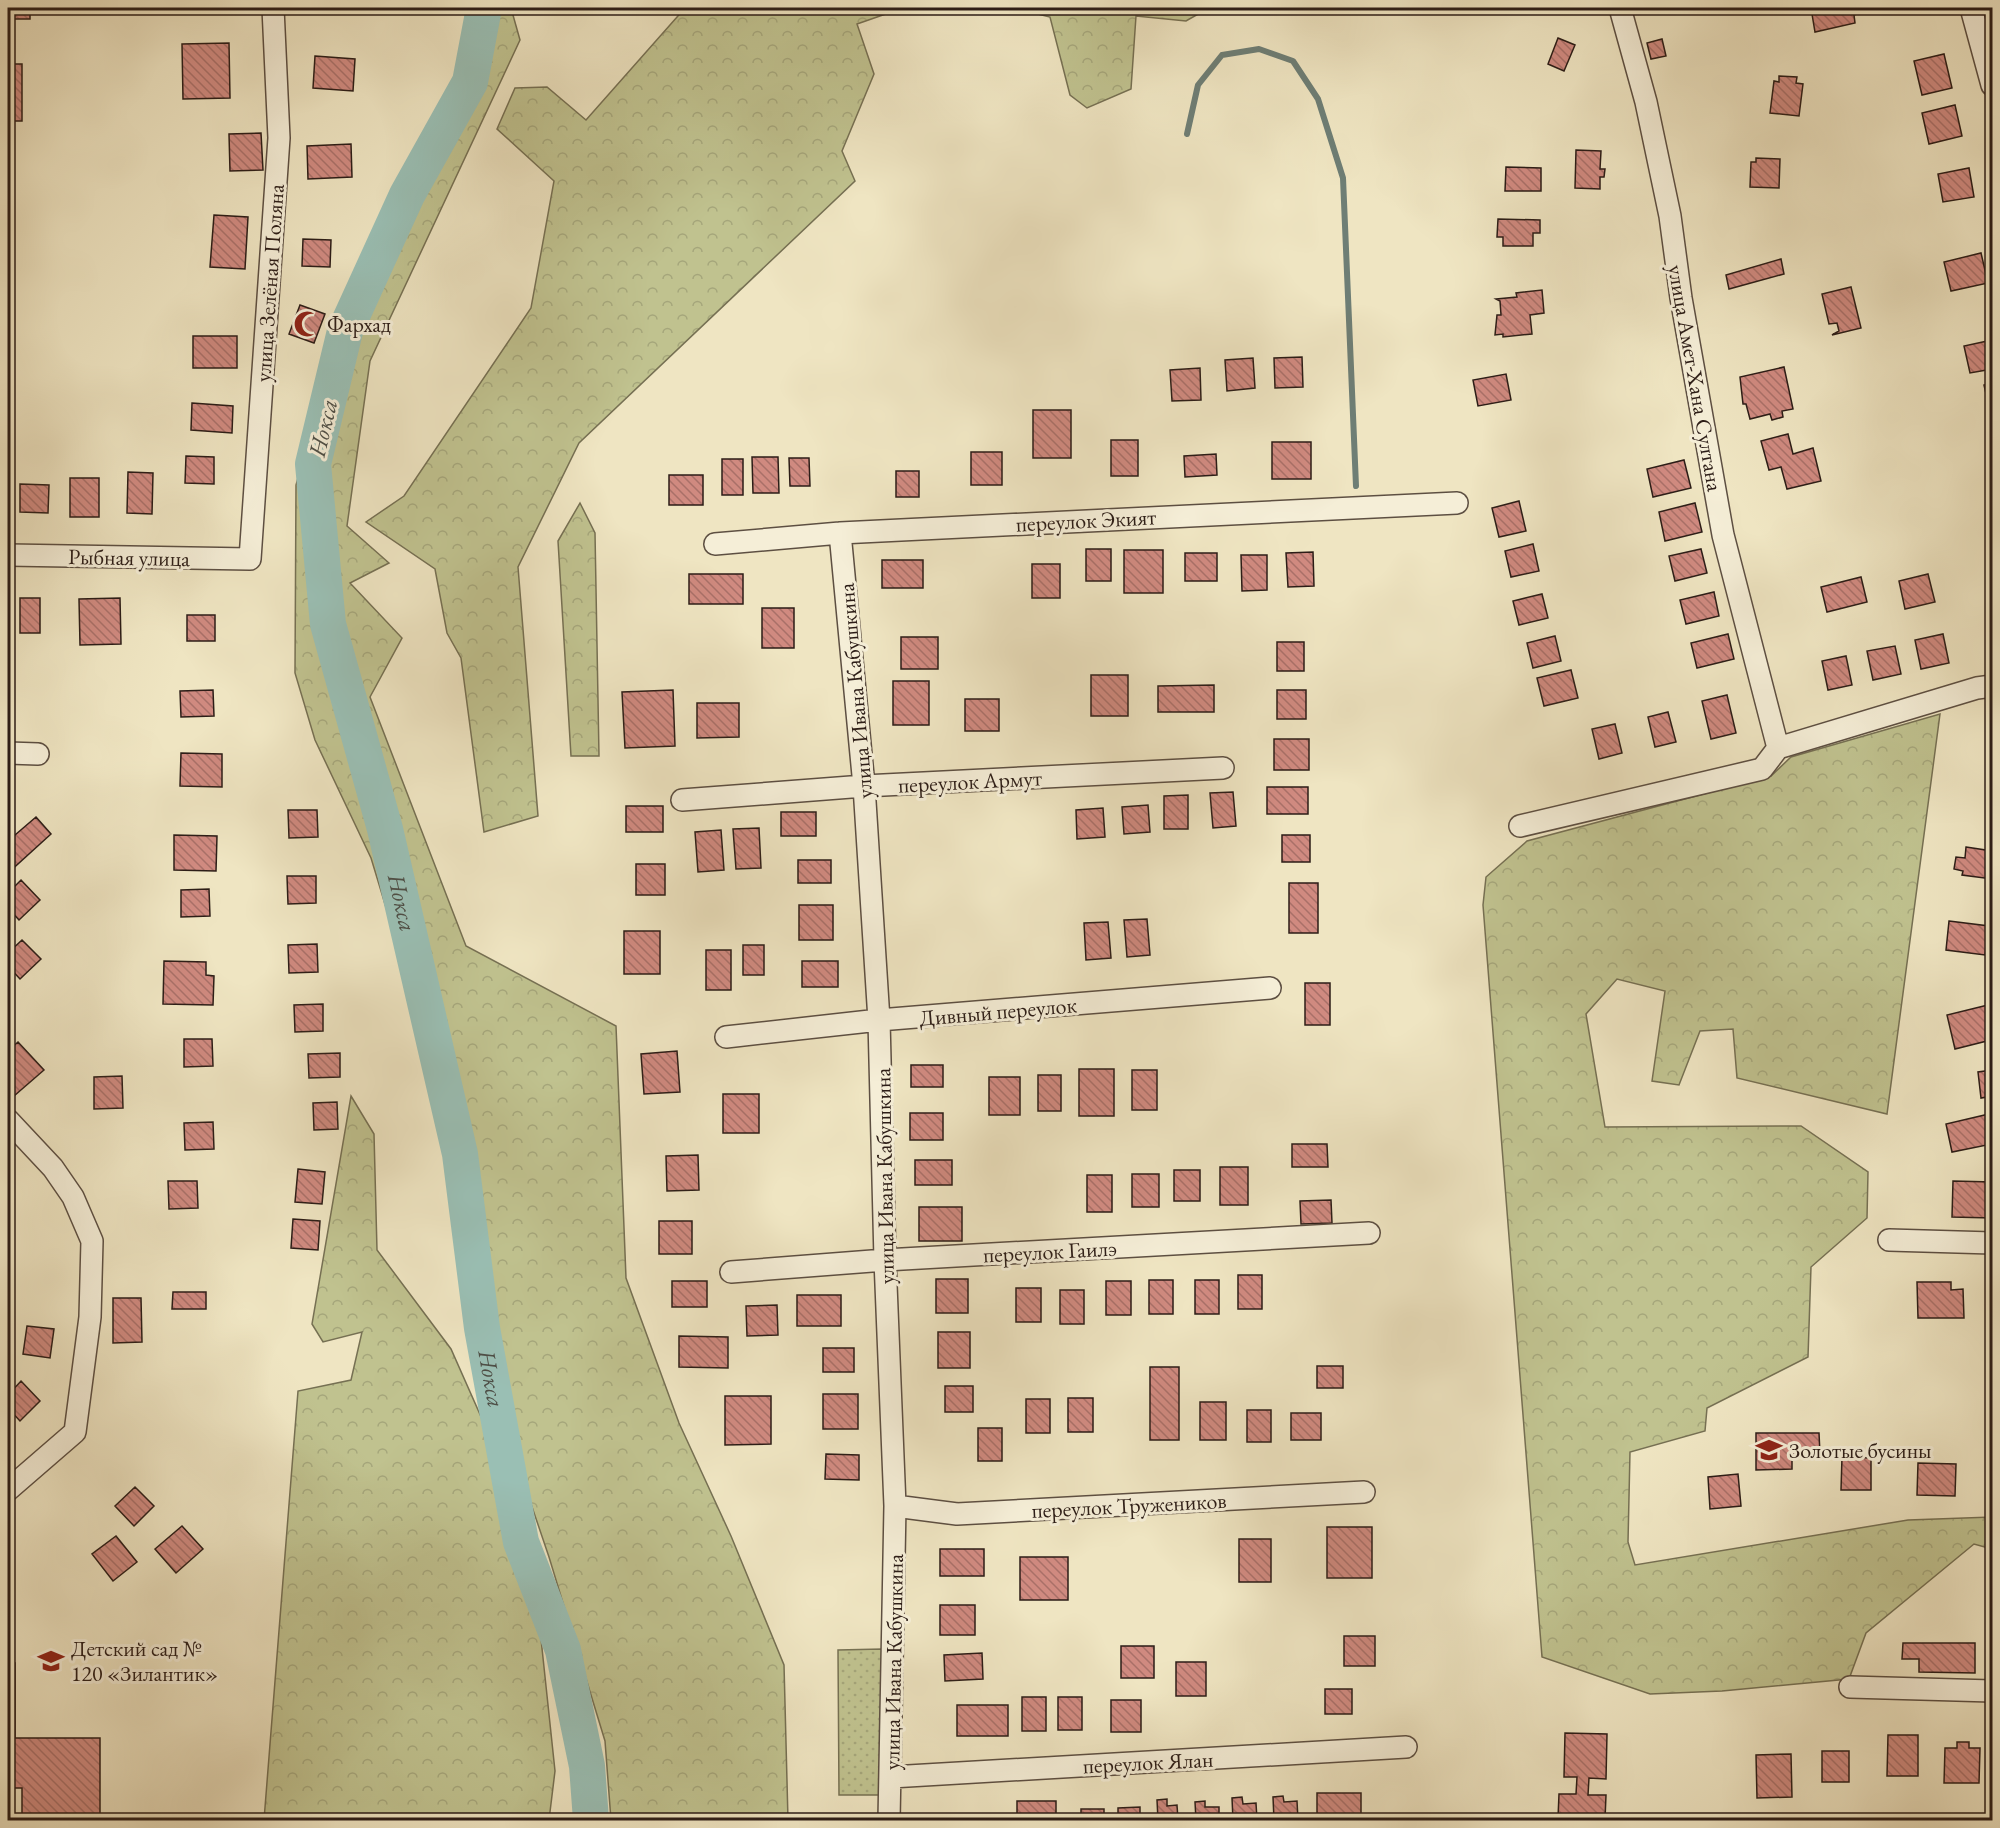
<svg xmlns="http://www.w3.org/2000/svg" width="2000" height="1828" viewBox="0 0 2000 1828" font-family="'EB Garamond',serif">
  <defs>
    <pattern id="grass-dots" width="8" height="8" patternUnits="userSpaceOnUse" patternTransform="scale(1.5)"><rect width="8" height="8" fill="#c0c28f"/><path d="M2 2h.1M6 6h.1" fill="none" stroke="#a5a67b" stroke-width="1.8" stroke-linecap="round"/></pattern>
    <pattern id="forest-crowns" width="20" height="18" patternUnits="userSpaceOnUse" patternTransform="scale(1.5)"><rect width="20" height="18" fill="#c0c28f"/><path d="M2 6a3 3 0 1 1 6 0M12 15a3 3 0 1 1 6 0" fill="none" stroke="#a5a67b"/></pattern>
    <pattern id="building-back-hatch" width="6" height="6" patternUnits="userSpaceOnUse" patternTransform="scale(1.5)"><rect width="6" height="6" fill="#d08a80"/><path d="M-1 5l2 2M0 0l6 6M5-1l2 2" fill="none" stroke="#a97068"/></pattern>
  </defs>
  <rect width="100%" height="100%" fill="#efe5c2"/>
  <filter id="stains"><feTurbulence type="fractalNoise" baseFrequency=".00333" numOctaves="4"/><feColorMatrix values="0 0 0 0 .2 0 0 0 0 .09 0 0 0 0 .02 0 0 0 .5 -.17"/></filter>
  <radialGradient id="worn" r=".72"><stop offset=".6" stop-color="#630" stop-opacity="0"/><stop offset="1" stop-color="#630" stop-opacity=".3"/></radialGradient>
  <path fill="url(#grass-dots)" stroke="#767053" stroke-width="1.5" d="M882 1649 884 1795H839L838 1650Z"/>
  <path fill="url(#forest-crowns)" stroke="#767053" stroke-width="1.5" d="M471 8H511L520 40 370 361 347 526 389 563 350 583 402 638 370 697 466 946 616 1026 626 1278 679 1423 731 1536 784 1665 788 1820H611L605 1741 549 1557 468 1318 438 1118 412 993 371 858 315 740 295 673 296 485 339 330 403 185 458 83Z
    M685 8H903L857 24 874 74 842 151 855 181 579 443 518 567 538 816 484 832 461 658 447 633 435 569 366 522 404 496 531 308 554 181 497 129 515 88 547 87 586 120Z
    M1013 8H1209L1186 21 1136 16 1131 89 1087 108 1070 95 1050 17Z
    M580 503 595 533 599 756H571L558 541Z
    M1940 714 1887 1114 1737 1078 1733 1029 1700 1031 1679 1085 1652 1081 1665 991 1617 979 1586 1014 1605 1127 1801 1126 1868 1172 1867 1218 1811 1267 1808 1357 1707 1408 1705 1431 1630 1452 1628 1542 1635 1565 1908 1520 1992 1517V1549L1974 1544 1866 1633 1849 1679 1722 1691 1650 1694 1542 1657 1483 905 1486 877 1527 841 1771 776 1791 757Z
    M351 1096 374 1134 377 1250 451 1349 513 1489 534 1573 555 1771 549 1820H264L298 1391 351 1380 362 1332 323 1342 312 1324Z"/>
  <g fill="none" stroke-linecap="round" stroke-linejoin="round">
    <path stroke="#6e7e75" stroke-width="6" d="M1187 134 1198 85 1222 55 1259 49 1293 61 1318 99 1343 178 1356 486"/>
    <path stroke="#9abfb4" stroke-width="36" id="s1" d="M484 8 470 82 407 195 345 331 313 464 328 624 385 829 460 1154 482 1328 521 1542 563 1650 587 1766 591 1820"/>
  </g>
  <path fill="url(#building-back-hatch)" stroke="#2c1d17" stroke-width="1.5" d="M8 8H30V19H8Z
    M1811 8H1858L1859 13 1854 15 1855 23 1815 32Z
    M1558 38 1575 45 1564 71 1548 64Z
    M1662 39 1666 56 1651 59 1647 43Z
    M229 43 230 98 183 99 182 44Z
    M1944 54 1952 88 1922 95 1914 61Z
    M315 56 355 59 353 91 313 88Z
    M8 64H22V121H8Z
    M1779 76 1797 77 1796 83 1803 84 1799 116 1770 113 1774 81 1779 82Z
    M1955 105 1962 136 1929 144 1922 113Z
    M261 133 263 170 230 171 229 134Z
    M351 144 352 177 308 179 307 146Z
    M1576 150 1601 151 1600 169H1605L1604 177H1600V189L1575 188Z
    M1756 158 1780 159 1779 188 1750 187 1751 162H1756Z
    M1506 167 1541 168V191H1505Z
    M1969 168 1974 197 1943 202 1938 174Z
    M214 215 248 217 245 269 210 267Z
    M1498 219 1540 220V233H1533V246H1503V237H1497Z
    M303 239 331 240 330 267 302 266Z
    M1981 253 1988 283 1951 291 1944 262Z
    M1781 259 1784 274 1729 289 1726 275Z
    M1851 287 1861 328 1832 335 1839 331 1837 323 1829 324 1822 294Z
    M1542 290 1544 313 1530 315 1532 334 1503 337V334L1495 335 1497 315H1501L1500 301 1496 299 1517 297 1516 293Z
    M300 305 325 314 314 343 289 334Z
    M193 336H237V368H193Z
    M1992 340V369L1970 373 1964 346Z
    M1302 357 1303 387 1275 388 1274 358Z
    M1253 358 1255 388 1227 391 1225 360Z
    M1784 367 1793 409 1782 411 1783 417 1772 420 1770 414 1750 419 1746 404H1743L1740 377Z
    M1200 368 1201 400 1172 401 1170 370Z
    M1506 374 1511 400 1478 406 1473 380Z
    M1992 383V420L1984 385Z
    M192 403 233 406 232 433 191 430Z
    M1033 410H1071V458H1033Z
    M1788 434 1793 454 1813 448 1821 481 1787 489 1781 467 1769 470 1761 441Z
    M1111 440H1138V476H1111Z
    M1272 442H1311V479H1272Z
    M971 452H1002V485H971Z
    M1216 454 1217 475 1185 477 1184 456Z
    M186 456 214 457V484L185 483Z
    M752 457H778L779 493H753Z
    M789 458H809L810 486H790Z
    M722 459H743V495H722Z
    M1684 460 1691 488 1653 497 1647 469Z
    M896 471H919V497H896Z
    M128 472 153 473 152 514 127 513Z
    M669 475H703V505H669Z
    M70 478H99V517H70Z
    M20 484 49 485 48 513 20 512Z
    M1519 501 1526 531 1499 537 1492 508Z
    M1695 503 1702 532 1665 541 1659 512Z
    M1533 544 1539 571 1511 577 1505 551Z
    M1086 549H1111V581H1086Z
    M1701 549 1707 573 1675 581 1669 556Z
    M1124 550H1163V593H1124Z
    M1313 552 1314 586 1288 587 1286 553Z
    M1185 553H1217V581H1185Z
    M1241 555H1267V590L1242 591Z
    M882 560H923V588H882Z
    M1032 564H1060V598H1032Z
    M689 574H743V604H689Z
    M1928 574 1935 602 1905 609 1899 581Z
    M1861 577 1867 602 1827 612 1821 587Z
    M1714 592 1719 616 1686 624 1680 600Z
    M1542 594 1548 618 1519 625 1513 601Z
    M20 598H40V633H20Z
    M120 598 121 644 80 645 79 599Z
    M762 608H794V648H762Z
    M187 615H215V641H187Z
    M1728 634 1734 659 1697 668 1691 643Z
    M1943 634 1949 663 1921 669 1915 640Z
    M1555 636 1561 661 1533 668 1527 643Z
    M901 637H938V669H901Z
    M1277 642H1304V671H1277Z
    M1895 646 1901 674 1873 680 1867 651Z
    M1846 656 1852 685 1828 690 1822 661Z
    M1571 670 1578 698 1544 706 1537 678Z
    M1091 675H1128V716H1091Z
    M893 681H929V725H893Z
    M1214 685V712H1158V686Z
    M213 690 214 716 181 717 180 691Z
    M673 690 675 746 625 748 622 692Z
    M1277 690H1306V719H1277Z
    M1727 695 1736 733 1711 739 1702 701Z
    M965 699H999V731H965Z
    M697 703H739V737L697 738Z
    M1668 712 1676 742 1655 747 1648 717Z
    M1615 724 1622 753 1599 759 1592 729Z
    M1274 739H1309V770H1274Z
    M181 753 222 754V787L180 786Z
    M1267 787H1308V814H1267Z
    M1233 792 1236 826 1213 828 1210 793Z
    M1188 795V829H1164V796Z
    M1148 805 1150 832 1124 834 1122 807Z
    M626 806H663V832H626Z
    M1103 808 1105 837 1077 839 1076 810Z
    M288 810H317L318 837 289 838Z
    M781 812H816V836H781Z
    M36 817 51 834 8 873V841Z
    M759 828 761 868 736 869 733 829Z
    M721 830 724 870 698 872 695 832Z
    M174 835 217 836 216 871 174 870Z
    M1282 835H1310V862H1282Z
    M1966 847 1992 851V879L1962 875 1963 871 1954 869 1956 857 1965 858Z
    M798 860H831V883H798Z
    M636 864H665V895H636Z
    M287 876H316V903L288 904Z
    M21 880 40 900 19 920 8 908V893Z
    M1289 883H1318V933H1289Z
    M209 889 210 916 181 917V890Z
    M799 905H833V940H799Z
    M1147 919 1150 955 1127 957 1124 920Z
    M1949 921 1989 926 1985 955 1946 950Z
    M1108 922 1111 958 1086 960 1084 923Z
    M624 931H660V974H624Z
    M22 940 41 959 20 979 8 966V953Z
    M317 944 318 972 289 973 288 945Z
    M743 945H764V975H743Z
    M706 950H731V990H706Z
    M164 961 206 962V975L214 976 213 1005 163 1004Z
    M802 961H838V987H802Z
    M1305 983H1330V1025H1305Z
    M323 1004V1031L295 1032 294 1005Z
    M1992 1004V1046L1991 1040 1955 1049 1947 1015Z
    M184 1039H212L213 1066 184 1067Z
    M18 1042 44 1070 14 1096 8 1089V1051Z
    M677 1051 680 1092 644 1094 641 1054Z
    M340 1053V1077L309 1078 308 1054Z
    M911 1065H943V1087H911Z
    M1079 1069H1114V1116H1079Z
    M1132 1070H1157V1110H1132Z
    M1992 1070V1096L1981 1098 1978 1072Z
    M1038 1075H1061V1111H1038Z
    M122 1076 123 1108 94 1109V1077Z
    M989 1077H1020V1115H989Z
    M723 1094H759V1133H723Z
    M337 1102 338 1129 314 1130 313 1103Z
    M910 1113H943V1140H910Z
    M1989 1114 1992 1144 1952 1152 1946 1124Z
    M213 1122 214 1149 185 1150 184 1123Z
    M1292 1144H1327L1328 1167H1292Z
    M698 1155 699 1190 667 1191 666 1156Z
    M915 1160H952V1185H915Z
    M1220 1167H1248V1205H1220Z
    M298 1169 325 1172 322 1204 295 1202Z
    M1174 1170H1200V1201H1174Z
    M1132 1174H1159V1207H1132Z
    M1087 1175H1112V1212H1087Z
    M168 1181H197L198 1208 169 1209Z
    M1953 1181 1992 1182V1218L1952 1217Z
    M1331 1200 1332 1223 1301 1224 1300 1201Z
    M919 1207H962V1241H919Z
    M293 1219 320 1221 318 1250 291 1248Z
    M659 1221H692V1254H659Z
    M1238 1275H1262V1309H1238Z
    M936 1279H968V1313H936Z
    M1149 1280H1173V1314H1149Z
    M1195 1280H1219V1314H1195Z
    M672 1281H707V1307H672Z
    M1106 1281H1131V1315H1106Z
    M1917 1282H1951V1290L1963 1289 1964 1318H1918Z
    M1016 1288H1041V1322H1016Z
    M1060 1290H1084V1324H1060Z
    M173 1292H206V1309H172Z
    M797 1295H841V1326H797Z
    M113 1298H141L142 1342 113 1343Z
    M777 1305 778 1335 747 1336 746 1306Z
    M27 1326 54 1329 50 1358 23 1354Z
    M938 1332H970V1368H938Z
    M679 1336 728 1337V1368L679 1367Z
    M823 1348H854V1372H823Z
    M1317 1366H1343V1388H1317Z
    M1150 1367H1179V1440H1150Z
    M21 1381 40 1401 20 1421 8 1408V1395Z
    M945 1386H973V1412H945Z
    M823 1394H858V1429H823Z
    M725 1396H771V1444L725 1445Z
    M1068 1398H1093V1432H1068Z
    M1026 1399H1050V1433H1026Z
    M1200 1402H1226V1440H1200Z
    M1247 1410H1271V1442H1247Z
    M1291 1413H1321V1440H1291Z
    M978 1428H1002V1461H978Z
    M1756 1433H1819L1820 1454H1792V1469L1756 1470Z
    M826 1454 859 1455V1480L825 1479Z
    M1842 1457 1871 1458V1490H1841Z
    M1918 1463 1956 1464 1955 1496 1917 1495Z
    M1738 1474 1741 1506 1710 1509 1708 1477Z
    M135 1487 154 1506 134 1526 115 1506Z
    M182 1526 203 1549 176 1573 155 1549Z
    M1327 1527H1372V1578H1327Z
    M116 1536 137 1562 113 1581 92 1554Z
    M1239 1539H1271V1582H1239Z
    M940 1549H984V1576H940Z
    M1020 1557H1068V1600H1020Z
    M940 1605H975V1635H940Z
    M1344 1636H1375V1666H1344Z
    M1903 1643H1975V1673L1919 1672V1659H1902Z
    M1121 1646H1154V1678H1121Z
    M982 1653 983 1679 945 1681 944 1655Z
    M1176 1662H1206V1696H1176Z
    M8 1663H15V1738H100V1820H22V1788H8Z
    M1325 1689H1352V1714H1325Z
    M1022 1697H1046V1731H1022Z
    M1058 1697H1082V1730H1058Z
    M1111 1700H1141V1732H1111Z
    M957 1705H1008V1736H957Z
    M1565 1733 1607 1734 1606 1779 1589 1778 1588 1795H1606L1605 1819 1558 1818 1559 1794H1576L1577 1777H1564Z
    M1888 1735H1918V1776H1887Z
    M1957 1742H1969V1748H1980L1979 1783H1944L1945 1748H1957Z
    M1822 1751H1849V1782H1822Z
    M1791 1754 1792 1797 1757 1798 1756 1755Z
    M1317 1793H1361V1820H1317Z
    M1283 1796 1284 1802 1297 1801 1298 1820H1274L1273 1797Z
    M1242 1797 1243 1804 1256 1803 1257 1820H1233L1232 1798Z
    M1167 1799V1806L1177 1805 1178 1820H1158L1157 1800Z
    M1017 1801H1056V1820H1017Z
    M1205 1801V1807H1219V1820H1196L1195 1802Z
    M1140 1807V1820H1118V1808Z
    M1081 1809H1104V1820H1081Z"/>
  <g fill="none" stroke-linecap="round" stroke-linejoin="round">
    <g stroke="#5d4f42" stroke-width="24">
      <path id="minor" d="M1620 8 1646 102 1670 216 1681 298 1723 535 1778 748
        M1971 8 1992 85
        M840 533 864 786 879 1020 885 1260 895 1506 889 1820
        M715 544 840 533 1457 503
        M8 555 250 559 279 138 273 8
        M8 753 38 754
        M682 800 864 786 1223 768
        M1520 826 1762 769 1778 748 1977 688 1992 686
        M726 1037 879 1020 1270 988
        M8 1120 53 1168 73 1197 92 1241 90 1317 75 1432 8 1490
        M1889 1240 1992 1243
        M731 1272 885 1260 1369 1233
        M895 1506 957 1514 1364 1492
        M1850 1687 1992 1691
        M891 1777 1406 1747"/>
    </g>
    <use href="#minor" stroke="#f5eed7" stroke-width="21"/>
  </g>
  <defs>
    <g id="mosque-bare" transform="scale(2.07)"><path d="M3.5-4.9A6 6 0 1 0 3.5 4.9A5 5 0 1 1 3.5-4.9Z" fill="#8f2418" stroke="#f5eed7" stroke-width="2.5" paint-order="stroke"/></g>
    <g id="school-bare" transform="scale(2.07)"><path d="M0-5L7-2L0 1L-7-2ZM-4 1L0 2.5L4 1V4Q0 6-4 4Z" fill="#8f2418" stroke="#f5eed7" stroke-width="2.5" paint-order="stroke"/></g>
  </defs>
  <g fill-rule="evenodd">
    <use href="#mosque-bare" x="307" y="324"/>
    <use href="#school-bare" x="1769" y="1450"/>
    <use href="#school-bare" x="51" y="1661"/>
  </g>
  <g text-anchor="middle" stroke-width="6" stroke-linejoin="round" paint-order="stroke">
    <g font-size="22" fill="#2c1d17" stroke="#f5eed7">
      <text transform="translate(269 283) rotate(-86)" y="8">улица Зелёная Поляна</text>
      <text transform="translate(1696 378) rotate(80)" y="8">улица Амет-Хана Султана</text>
      <text transform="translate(1086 520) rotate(-3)" y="8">переулок Экият</text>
      <text transform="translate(129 557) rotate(1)" y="8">Рыбная улица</text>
      <text transform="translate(855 691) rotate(-95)" y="8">улица Ивана Кабушкина</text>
      <text transform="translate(970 781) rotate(-3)" y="8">переулок Армут</text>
      <text transform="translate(998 1011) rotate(-5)" y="8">Дивный переулок</text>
      <text transform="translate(884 1176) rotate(-91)" y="8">улица Ивана Кабушкина</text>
      <text transform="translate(1050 1251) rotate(-3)" y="8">переулок Гаилэ</text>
      <text transform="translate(1129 1505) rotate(-3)" y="8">переулок Тружеников</text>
      <text transform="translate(893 1662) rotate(-89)" y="8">улица Ивана Кабушкина</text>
      <text transform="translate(1148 1762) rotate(-3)" y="8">переулок Ялан</text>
    </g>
    <g font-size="22" fill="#2c1d17" stroke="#f5eed7" text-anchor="start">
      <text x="327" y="332">Фархад</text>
      <text x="1789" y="1458">Золотые бусины</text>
      <text x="71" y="1656">Детский сад №<tspan x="71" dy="25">120 «Зилантик»</tspan></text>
    </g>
    <g font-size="24" font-style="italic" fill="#4d4e46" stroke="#f5eed7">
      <text transform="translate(323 428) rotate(-77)" y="8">Нокса</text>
      <text dy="8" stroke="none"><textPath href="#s1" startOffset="940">Нокса</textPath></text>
      <text dy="8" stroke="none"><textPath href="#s1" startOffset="1425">Нокса</textPath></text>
    </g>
  </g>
  <rect width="2000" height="1828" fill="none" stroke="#efe5c2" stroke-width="30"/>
  <rect x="9" y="9" width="1982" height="1810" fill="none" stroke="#2c1d17" stroke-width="3"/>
  <rect x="15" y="15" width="1970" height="1798" fill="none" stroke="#2c1d17" stroke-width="1.5"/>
  <rect width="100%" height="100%" filter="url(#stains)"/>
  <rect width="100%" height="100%" fill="url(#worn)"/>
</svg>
